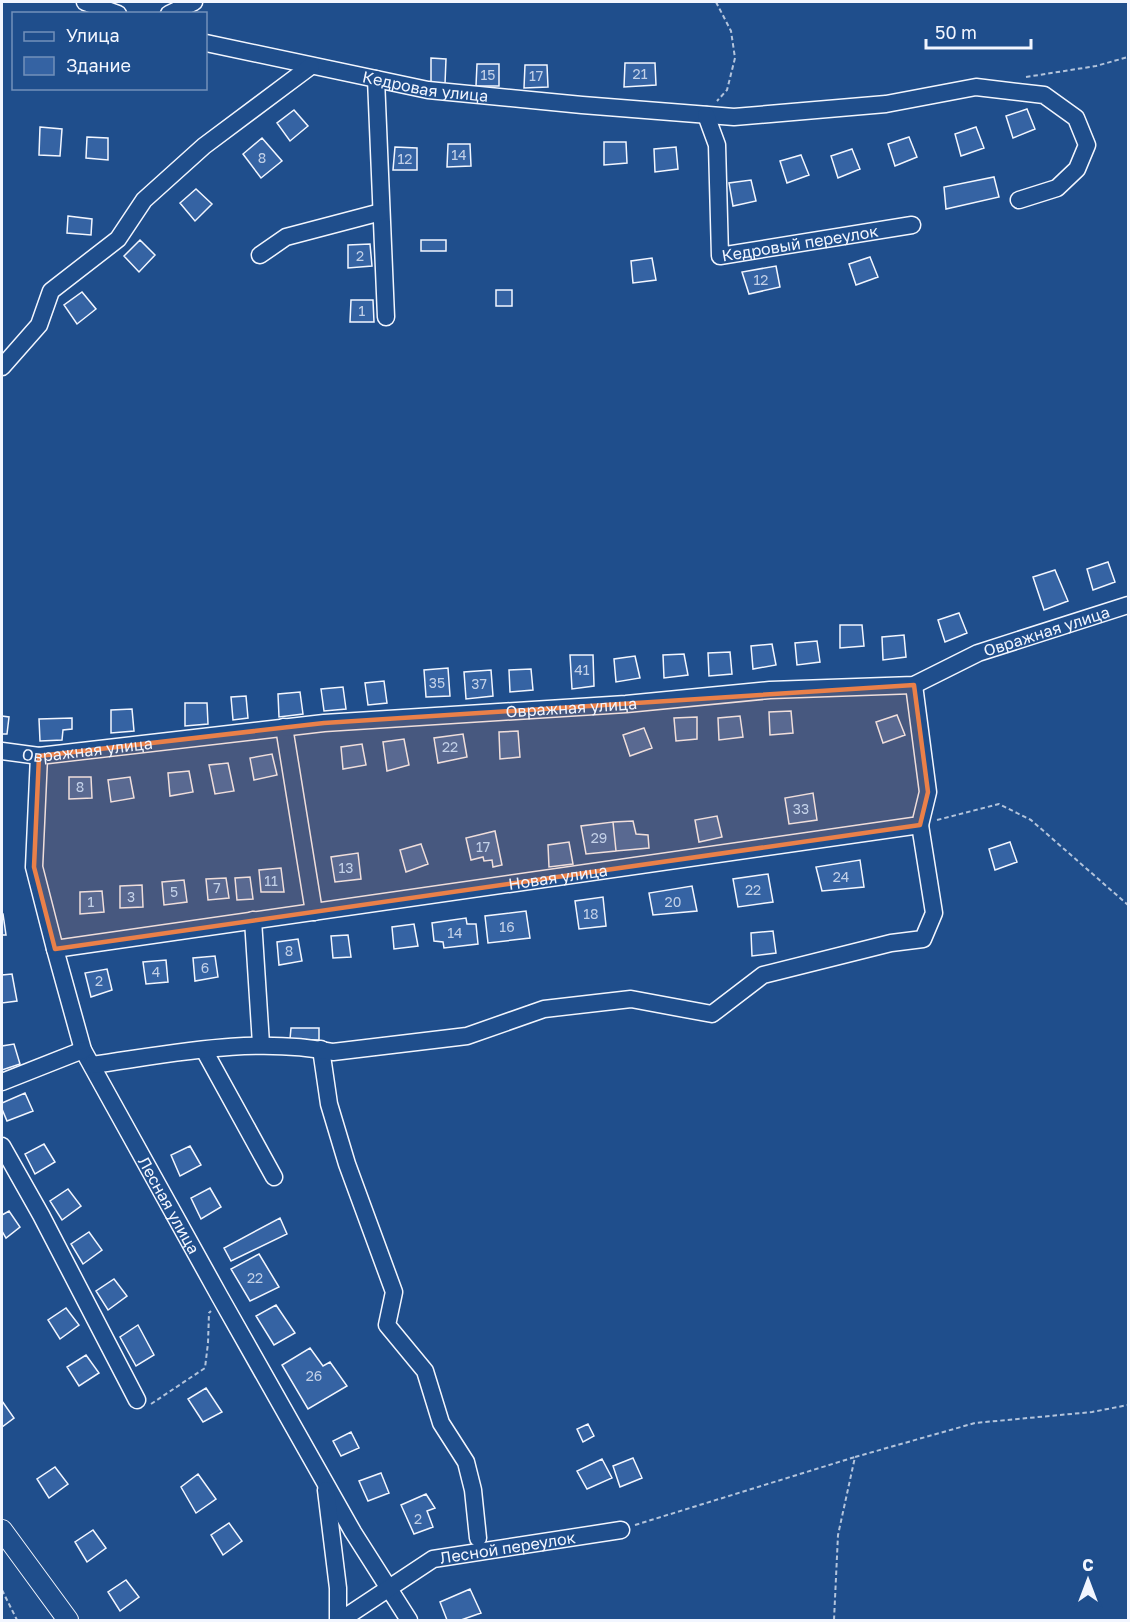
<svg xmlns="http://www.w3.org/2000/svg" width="1130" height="1622" viewBox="0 0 1130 1622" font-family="'Golos Text',sans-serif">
  <rect width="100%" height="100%" fill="#1f4e8c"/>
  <path fill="#3563a3" stroke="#f2f6ff" stroke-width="1.5" d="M431 58 446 59 445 84 431 83Z
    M625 63H655L656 85 624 87Z
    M477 64H499V86H476Z
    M525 65H547L548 87 524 88Z
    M1027 109 1035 129 1013 138 1006 116Z
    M294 110 308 126 290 141 277 123Z
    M40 127 62 129 60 156 39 155Z
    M976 127 984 148 961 156 955 134Z
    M87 137 108 138V160L86 158Z
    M909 137 917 157 895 166 888 144Z
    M262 138 282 161 261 178 243 154Z
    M604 142H626L627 163 604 165Z
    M448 144H470L471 166 447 167Z
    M395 147 417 148V170H393Z
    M676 147 678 169 655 172 654 149Z
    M852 149 860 169 838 178 831 156Z
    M801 155 809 175 787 183 780 161Z
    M994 177 999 197 946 209 944 187Z
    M751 180 756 201 733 206 729 183Z
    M196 189 212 204 195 221 180 203Z
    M68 216 92 219 91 235 67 233Z
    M140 240 155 255 139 272 124 256Z
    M421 240H446V251H421Z
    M370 244 372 266 348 268V245Z
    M870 257 878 277 856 285 849 264Z
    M652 258 656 280 633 283 631 261Z
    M776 266 780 287 749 294 742 272Z
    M496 290H512V306H496Z
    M82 292 96 309 77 324 64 305Z
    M351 300H373L374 322H350Z
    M1108 562 1115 582 1093 590 1087 569Z
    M1055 570 1068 601 1044 610 1033 577Z
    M959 613 967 633 945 642 938 620Z
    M840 625H862L864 646 840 648Z
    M904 635 906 657 883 660 882 637Z
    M817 641 820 662 797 665 795 643Z
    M772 644 776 665 753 669 751 646Z
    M730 652 732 674 709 676 708 653Z
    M684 654 688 675 664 678 663 655Z
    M570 655H593L594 686 572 689Z
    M635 656 640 678 616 682 614 659Z
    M448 668 450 696 426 697 424 670Z
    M531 669 533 690 510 692 509 670Z
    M491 670 493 696 466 699 464 672Z
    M384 681 387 703 368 705 365 683Z
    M343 687 346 709 324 711 321 689Z
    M300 692 303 714 279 717 278 694Z
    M246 696 248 718 233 720 231 697Z
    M185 703H207L208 724 185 726Z
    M132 709 134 731 111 733V710Z
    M791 711 793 733 770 735 769 712Z
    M897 715 905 735 883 743 876 722Z
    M2 716 9 717 7 734H2Z
    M740 716 743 737 719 740 718 718Z
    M697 717V739L676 741 674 718Z
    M72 718V729L63 730 62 740 40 741 39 719Z
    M644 728 652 748 630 756 623 735Z
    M518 731 520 757 500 759 499 732Z
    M463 734 467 757 438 763 434 738Z
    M404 739 409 765 387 771 383 742Z
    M362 744 366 765 343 769 341 747Z
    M272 754 277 775 254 780 250 758Z
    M228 763 234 791 215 794 209 765Z
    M189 771 193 792 170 796 168 773Z
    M69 777H91L92 798 69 799Z
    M130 777 134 798 111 802 108 780Z
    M813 793 817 820 789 824 785 798Z
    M717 816 722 837 699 842 695 820Z
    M633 821 636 834 648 835 649 848 616 851 613 822Z
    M613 822 616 851 586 854 581 826Z
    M495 831 502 865 493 867 492 860 484 861 483 857 471 860 466 838Z
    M569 842 573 864 549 867 548 845Z
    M1010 842 1017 862 995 870 989 849Z
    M421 844 428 864 406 872 400 850Z
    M358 853 361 879 335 882 331 857Z
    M860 860 864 887 822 891 816 867Z
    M281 868 284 892H261L259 870Z
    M768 874 773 902 738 907 733 879Z
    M250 877 253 899 237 900 235 878Z
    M226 878 229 898 208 900 206 879Z
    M184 880 187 902 164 905 162 882Z
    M142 885 143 907 120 908V886Z
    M692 886 697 911 653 915 649 893Z
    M102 891 104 912 80 914V892Z
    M603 897 606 926 579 929 575 901Z
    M526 911 530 938 488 943 485 916Z
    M2 914H3L6 935H2Z
    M466 918 467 924H476L478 944 444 948 443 942 434 941 432 923Z
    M414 924 418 946 394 949 392 927Z
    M773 931 776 953 752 956 751 933Z
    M348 935 351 957 333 958 331 936Z
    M298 939 302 961 279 965 277 942Z
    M215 956 218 977 195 981 193 958Z
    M166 960 168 982 146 984 143 962Z
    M107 969 112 990 91 997 85 973Z
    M12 974 17 1001 2 1003V975Z
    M291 1028H319V1040L290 1039Z
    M14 1044 20 1064 2 1070V1046Z
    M25 1093 33 1111 7 1121 2 1109V1103Z
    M44 1144 55 1162 35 1174 25 1154Z
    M190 1146 201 1165 180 1176 171 1155Z
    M210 1188 221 1207 201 1219 191 1198Z
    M68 1189 81 1206 62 1220 50 1201Z
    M9 1211 20 1227 6 1238 2 1231V1215Z
    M280 1218 287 1234 231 1261 224 1248Z
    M89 1232 102 1250 83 1264 71 1244Z
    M259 1254 279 1287 250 1301 231 1269Z
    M114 1279 127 1296 108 1310 96 1291Z
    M276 1305 295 1333 274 1345 256 1316Z
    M66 1308 79 1325 60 1339 48 1320Z
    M138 1325 154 1355 136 1366 120 1337Z
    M310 1348 323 1366 330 1362 347 1386 308 1409 282 1365Z
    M86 1355 99 1373 79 1386 67 1367Z
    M206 1388 222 1412 203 1422 188 1399Z
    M2 1401 14 1418 2 1427Z
    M588 1424 594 1436 583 1442 577 1429Z
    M351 1432 359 1448 341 1456 333 1441Z
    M633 1458 642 1478 620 1487 613 1466Z
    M602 1459 612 1478 587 1489 577 1471Z
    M55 1467 68 1484 49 1498 37 1479Z
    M381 1473 389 1493 368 1501 359 1481Z
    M198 1474 216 1499 196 1513 181 1487Z
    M426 1494 435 1508 427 1511 433 1527 414 1534 401 1505Z
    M229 1523 242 1541 223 1555 211 1535Z
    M93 1530 106 1548 87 1562 75 1542Z
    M126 1580 139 1597 120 1611 108 1592Z
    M470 1589 481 1613 461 1620H447L440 1602Z"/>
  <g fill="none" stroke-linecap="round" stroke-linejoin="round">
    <g stroke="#f2f6ff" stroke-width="19">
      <g id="minor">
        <path d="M85 2 118 14"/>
        <path d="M169 14 194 2"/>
        <path id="s1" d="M206 43 428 90 582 105 734 117 886 104 976 87 1044 95 1076 118 1087 145 1077 169 1057 188 1019 200"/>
        <path d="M376 79 386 317"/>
        <path id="s2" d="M706 115 717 145 720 256 912 225"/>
        <path d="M260 255 286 237 381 212"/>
        <path d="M2 367 39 325 51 291 118 239 144 200 204 146 311 66"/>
        <path d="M284 727 314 912"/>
        <path id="s3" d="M2 751 39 756 324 723 626 704 770 690 914 685 978 653 1128 605"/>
        <path id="s4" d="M39 756 34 867 55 949 83 1050 220 1297 353 1532 409 1620"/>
        <path d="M253 920 261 1044"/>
        <path id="s5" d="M55 949 920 825 928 792 914 685"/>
        <path d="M321 1049 329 1104 347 1164 394 1292 387 1325 425 1371 441 1423 466 1462 473 1490 478 1538"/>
        <path d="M204 1050 274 1177"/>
        <path d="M92 1065C171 1054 253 1036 333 1052L467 1036 544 1009 631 999 712 1014 763 975 891 943 923 939 934 913 920 825"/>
        <path d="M2 1082 83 1050"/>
        <path d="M2 1146 41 1215 137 1400"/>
        <path d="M326 1490 338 1588V1620"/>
        <path id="s6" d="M341 1620 433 1559 621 1530"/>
      </g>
    </g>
    <g stroke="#f2f6ff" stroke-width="22">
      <path id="major" d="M2 1530 68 1620"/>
    </g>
    <path stroke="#b3c4dc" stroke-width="2" stroke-dasharray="4.5 3" stroke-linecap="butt" d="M716 2 731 31 735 58 727 90 717 101
      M1026 77 1096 66 1128 57
      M937 820 999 804 1031 820 1128 905
      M151 1404 205 1368 208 1343 209 1313 211 1311
      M635 1525 855 1457
      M2 1590 17 1620
      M834 1620 838 1535 855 1457 975 1423 1092 1412 1128 1405"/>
    <use href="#minor" stroke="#1f4e8c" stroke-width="16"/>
    <use href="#major" stroke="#1f4e8c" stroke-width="20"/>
  </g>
  <path fill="#ea8049" fill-opacity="0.2" stroke="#ea8049" stroke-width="4.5" stroke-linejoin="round" d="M914 685 928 792 920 825 55 949 34 867 39 756 324 723Z"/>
  <g text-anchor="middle" stroke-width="4.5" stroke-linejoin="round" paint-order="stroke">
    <g font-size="14" fill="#c3d1e8">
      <text x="640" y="79">21</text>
      <text x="488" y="80">15</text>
      <text x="536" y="81">17</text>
      <text x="459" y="160">14</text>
      <text x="262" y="163">8</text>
      <text x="405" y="164">12</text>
      <text x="360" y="261">2</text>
      <text x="761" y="285">12</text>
      <text x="362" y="316">1</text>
      <text x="582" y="675">41</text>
      <text x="437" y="688">35</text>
      <text x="479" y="689">37</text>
      <text x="450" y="752">22</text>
      <text x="80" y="792">8</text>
      <text x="801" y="814">33</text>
      <text x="599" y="843">29</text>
      <text x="483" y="852">17</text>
      <text x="346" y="873">13</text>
      <text x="841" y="882">24</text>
      <text x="271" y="886">11</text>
      <text x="217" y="893">7</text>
      <text x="753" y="895">22</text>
      <text x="174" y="897">5</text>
      <text x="131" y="902">3</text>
      <text x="91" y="907">1</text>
      <text x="673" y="907">20</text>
      <text x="591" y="919">18</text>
      <text x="507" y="932">16</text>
      <text x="455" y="938">14</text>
      <text x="289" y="956">8</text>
      <text x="205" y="973">6</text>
      <text x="156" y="977">4</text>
      <text x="99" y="986">2</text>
      <text x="255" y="1283">22</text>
      <text x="314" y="1381">26</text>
      <text x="418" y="1524">2</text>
    </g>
    <g font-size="16" fill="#f2f6ff" stroke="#1f4e8c">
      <text dy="6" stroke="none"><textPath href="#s1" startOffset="224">Кедровая улица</textPath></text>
      <text dy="6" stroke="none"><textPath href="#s2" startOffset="224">Кедровый переулок</textPath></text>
      <text dy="6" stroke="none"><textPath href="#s3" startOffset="1059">Овражная улица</textPath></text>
      <text dy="6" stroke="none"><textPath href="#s3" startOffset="572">Овражная улица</textPath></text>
      <text dy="6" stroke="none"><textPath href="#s3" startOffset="86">Овражная улица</textPath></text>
      <text dy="6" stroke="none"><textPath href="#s5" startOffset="508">Новая улица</textPath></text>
      <text dy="6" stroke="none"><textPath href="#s4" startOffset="478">Лесная улица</textPath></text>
      <text dy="6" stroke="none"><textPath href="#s6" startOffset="186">Лесной переулок</textPath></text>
    </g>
  </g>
  <rect width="1130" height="1622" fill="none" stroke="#f2f6ff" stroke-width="6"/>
  <rect x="12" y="12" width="195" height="78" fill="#1f4e8c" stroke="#7391ba" stroke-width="1.5"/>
  <rect x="24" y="32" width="30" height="9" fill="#1f4e8c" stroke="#7391ba" stroke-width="1.5"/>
  <text x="66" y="42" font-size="18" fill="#f2f6ff">Улица</text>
  <rect x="24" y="57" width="30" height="18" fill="#3563a3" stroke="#7391ba" stroke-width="1.5"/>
  <text x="66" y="72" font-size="18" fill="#f2f6ff">Здание</text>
  <g transform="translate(1088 1580)" stroke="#1f4e8c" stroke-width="4.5" paint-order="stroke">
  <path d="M0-4.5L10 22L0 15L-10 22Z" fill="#f2f6ff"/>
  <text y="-9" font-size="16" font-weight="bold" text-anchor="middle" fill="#f2f6ff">С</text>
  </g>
  <path d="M926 39v9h105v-9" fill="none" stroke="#f2f6ff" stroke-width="3"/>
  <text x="935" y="39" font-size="18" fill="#f2f6ff" stroke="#1f4e8c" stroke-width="4.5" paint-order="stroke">50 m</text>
</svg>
